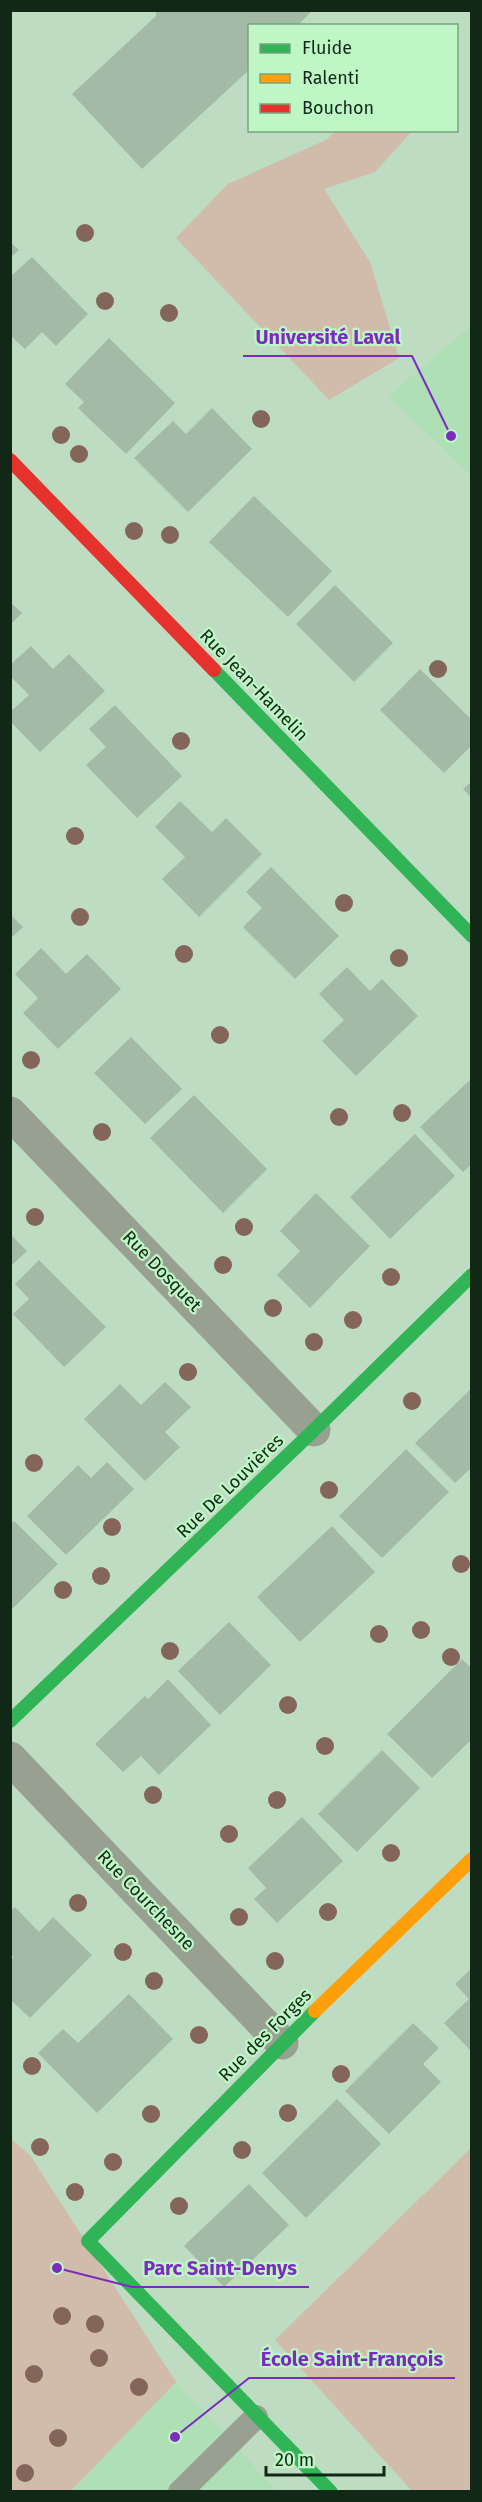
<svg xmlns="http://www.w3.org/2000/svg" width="482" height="2502" viewBox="0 0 482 2502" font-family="'Fira Sans',sans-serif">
  <rect width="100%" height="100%" fill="#bedcc2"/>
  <path fill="#afdfb5" d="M471 326V476L389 396Z
    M176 2382 277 2491 71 2492Z"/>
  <path fill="#d1bbaa" d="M336 130 412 131 375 172 324 189 370 262 399 358 329 400 176 238 228 184 326 140Z
    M10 2138 30 2155 176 2382 71 2491H11Z
    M471 2148V2491H412L275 2340Z"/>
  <path fill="#a3baa6" d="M156 10H313L297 26H249V70L142 169 72 94 156 16Z
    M10 242 19 250 10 258Z
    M32 257 88 314 56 346 42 332 25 349 10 335V277Z
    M109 338 175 403 126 454 78 408 84 402 65 384Z
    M212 408 252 449 188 512 134 458 173 421 186 434Z
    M254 496 332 571 288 617 209 542Z
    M335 585 393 643 354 682 296 624Z
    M10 602 22 613 10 625Z
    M31 646 53 669 69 654 105 691 40 752 10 721V712L29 695 10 676V665Z
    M420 669 472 720V745L444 773 380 710Z
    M115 705 182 776 137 818 86 765 106 747 89 729Z
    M472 781V798L463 789Z
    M180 801 212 832 226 818 262 854 199 917 162 879 185 857 155 827Z
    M271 867 339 936 295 979 243 927 262 908 246 892Z
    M10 914 23 927 10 939Z
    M41 948 66 974 87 954 121 989 58 1049 23 1013 38 998 15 974Z
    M347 967 370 991 382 979 418 1016 356 1076 322 1041 344 1020 319 994Z
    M131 1037 182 1089 145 1124 94 1073Z
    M472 1078V1164L463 1172 420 1127Z
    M194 1095 267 1169 223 1213 150 1138Z
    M415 1134 455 1176 390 1239 350 1197Z
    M316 1193 370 1246 310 1308 277 1275 300 1251 280 1231Z
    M10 1234 27 1251 10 1267Z
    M39 1260 106 1327 64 1367 13 1314 29 1299 15 1284Z
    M165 1382 191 1407 165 1432 180 1447 145 1481 84 1419 120 1384 141 1405Z
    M472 1388V1467L455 1483 415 1443Z
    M406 1449 449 1492 382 1558 339 1516Z
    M107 1462 134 1489 66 1555 27 1516 78 1465 91 1478Z
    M14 1521 58 1564 10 1611V1524Z
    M332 1526 375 1572 300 1642 257 1597Z
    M229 1622 271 1665 220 1715 178 1671Z
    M462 1659 472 1669V1739L432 1778 387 1734Z
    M168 1679 211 1725 159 1775 141 1756 123 1772 95 1744 145 1696 148 1699Z
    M382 1750 420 1788 357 1852 318 1814Z
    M302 1817 343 1861 277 1923 254 1899 266 1888 248 1868Z
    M15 1907 39 1932 53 1917 92 1955 30 2018 10 1999V1961L14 1957 10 1954V1911Z
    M472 1968V2049L470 2050 444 2023 469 1999 455 1984Z
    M129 1994 173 2039 97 2113 38 2053 63 2029 78 2043Z
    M413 2023 439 2048 423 2064 441 2082 389 2134 345 2091Z
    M337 2099 381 2144 306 2218 262 2173Z
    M249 2184 289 2225 224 2287 184 2246Z"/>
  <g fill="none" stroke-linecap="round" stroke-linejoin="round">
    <path stroke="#98a092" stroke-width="24" d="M180 2492 256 2417"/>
    <path stroke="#98a092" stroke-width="33" d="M10 1113 314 1430
      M10 1758 282 2043"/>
    <path stroke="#30b455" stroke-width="14" d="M214 670 472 936
      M10 1721 314 1430 472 1275
      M315 2011 88 2241 331 2492"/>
    <path stroke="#ff9f0a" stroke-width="14" d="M315 2011 472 1859"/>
    <path stroke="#e5322d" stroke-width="14" d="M10 460 214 670"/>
  </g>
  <g fill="#84655a">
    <circle cx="85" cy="233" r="9"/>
    <circle cx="105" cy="301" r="9"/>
    <circle cx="169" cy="313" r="9"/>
    <circle cx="261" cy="419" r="9"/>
    <circle cx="61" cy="435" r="9"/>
    <circle cx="79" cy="454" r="9"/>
    <circle cx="134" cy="531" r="9"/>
    <circle cx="170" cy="535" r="9"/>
    <circle cx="438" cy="669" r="9"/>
    <circle cx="181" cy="741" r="9"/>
    <circle cx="75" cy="836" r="9"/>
    <circle cx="344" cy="903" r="9"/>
    <circle cx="80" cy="917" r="9"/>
    <circle cx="184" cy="954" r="9"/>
    <circle cx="399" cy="958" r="9"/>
    <circle cx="220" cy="1035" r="9"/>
    <circle cx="31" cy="1060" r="9"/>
    <circle cx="402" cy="1113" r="9"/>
    <circle cx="339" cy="1117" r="9"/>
    <circle cx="102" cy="1132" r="9"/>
    <circle cx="35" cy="1217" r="9"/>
    <circle cx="244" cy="1227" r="9"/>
    <circle cx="223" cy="1265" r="9"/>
    <circle cx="391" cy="1277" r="9"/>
    <circle cx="273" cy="1308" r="9"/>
    <circle cx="353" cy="1320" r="9"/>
    <circle cx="314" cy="1342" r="9"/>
    <circle cx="188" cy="1372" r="9"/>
    <circle cx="412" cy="1401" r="9"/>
    <circle cx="34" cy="1463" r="9"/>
    <circle cx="329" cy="1490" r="9"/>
    <circle cx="112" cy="1527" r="9"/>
    <circle cx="461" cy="1564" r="9"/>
    <circle cx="101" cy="1576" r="9"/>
    <circle cx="63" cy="1590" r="9"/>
    <circle cx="421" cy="1630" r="9"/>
    <circle cx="379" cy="1634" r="9"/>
    <circle cx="170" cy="1651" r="9"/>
    <circle cx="451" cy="1657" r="9"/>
    <circle cx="288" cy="1705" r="9"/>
    <circle cx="325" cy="1746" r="9"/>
    <circle cx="153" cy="1795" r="9"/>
    <circle cx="277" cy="1800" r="9"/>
    <circle cx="229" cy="1834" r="9"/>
    <circle cx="391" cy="1853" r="9"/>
    <circle cx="78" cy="1903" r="9"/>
    <circle cx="328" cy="1912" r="9"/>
    <circle cx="239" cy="1917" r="9"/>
    <circle cx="123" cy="1952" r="9"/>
    <circle cx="275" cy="1961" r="9"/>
    <circle cx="154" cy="1981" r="9"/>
    <circle cx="199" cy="2035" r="9"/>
    <circle cx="32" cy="2066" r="9"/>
    <circle cx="341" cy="2074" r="9"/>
    <circle cx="288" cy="2113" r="9"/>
    <circle cx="151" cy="2114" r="9"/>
    <circle cx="40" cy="2147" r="9"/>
    <circle cx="242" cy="2150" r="9"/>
    <circle cx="113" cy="2162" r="9"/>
    <circle cx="75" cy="2192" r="9"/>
    <circle cx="179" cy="2206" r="9"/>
    <circle cx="62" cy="2316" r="9"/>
    <circle cx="95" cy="2324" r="9"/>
    <circle cx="99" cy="2358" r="9"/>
    <circle cx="34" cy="2374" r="9"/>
    <circle cx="139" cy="2387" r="9"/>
    <circle cx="58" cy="2438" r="9"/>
    <circle cx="25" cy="2473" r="9"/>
  </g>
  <g text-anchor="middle" stroke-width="4.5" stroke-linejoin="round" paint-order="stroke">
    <g font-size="18" fill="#122816" stroke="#bef7c5">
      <text transform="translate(254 685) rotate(46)" y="6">Rue Jean-Hamelin</text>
      <text transform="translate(162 1271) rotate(46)" y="6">Rue Dosquet</text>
      <text transform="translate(230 1486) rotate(-44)" y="6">Rue De Louvières</text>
      <text transform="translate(146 1900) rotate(46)" y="6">Rue Courchesne</text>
      <text transform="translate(265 2035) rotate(-45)" y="6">Rue des Forges</text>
    </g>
  </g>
  <path fill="none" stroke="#7b2cbf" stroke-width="2" d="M451 436L412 356H243M57 2268L132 2287H309M175 2437L249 2378H455"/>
  <g fill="#7b2cbf" stroke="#bef7c5" stroke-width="2">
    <circle cx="451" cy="436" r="6"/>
    <circle cx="57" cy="2268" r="6"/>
    <circle cx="175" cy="2437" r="6"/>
  </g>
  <g font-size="20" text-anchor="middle" font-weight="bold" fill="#7b2cbf" stroke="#bef7c5" stroke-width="4.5" stroke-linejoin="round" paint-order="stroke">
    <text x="328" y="344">Université Laval</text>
    <text x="220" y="2275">Parc Saint-Denys</text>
    <text x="352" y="2366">École Saint-François</text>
  </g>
  <rect width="482" height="2502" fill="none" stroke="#122816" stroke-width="24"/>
  <rect x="248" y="24" width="210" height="108" fill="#bef7c5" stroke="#79a47f" stroke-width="1.5"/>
  <rect x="260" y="44" width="30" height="9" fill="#30b455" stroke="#79a47f" stroke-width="1.5"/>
  <text x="302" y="54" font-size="18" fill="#122816">Fluide</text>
  <rect x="260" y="74" width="30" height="9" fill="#ff9f0a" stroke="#79a47f" stroke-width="1.5"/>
  <text x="302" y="84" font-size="18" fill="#122816">Ralenti</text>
  <rect x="260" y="104" width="30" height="9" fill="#e5322d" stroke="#79a47f" stroke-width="1.5"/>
  <text x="302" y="114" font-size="18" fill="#122816">Bouchon</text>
  <path d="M266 2466v9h118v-9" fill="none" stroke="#122816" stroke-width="3"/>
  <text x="275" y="2466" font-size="18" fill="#122816" stroke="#bef7c5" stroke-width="4.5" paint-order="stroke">20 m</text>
</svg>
